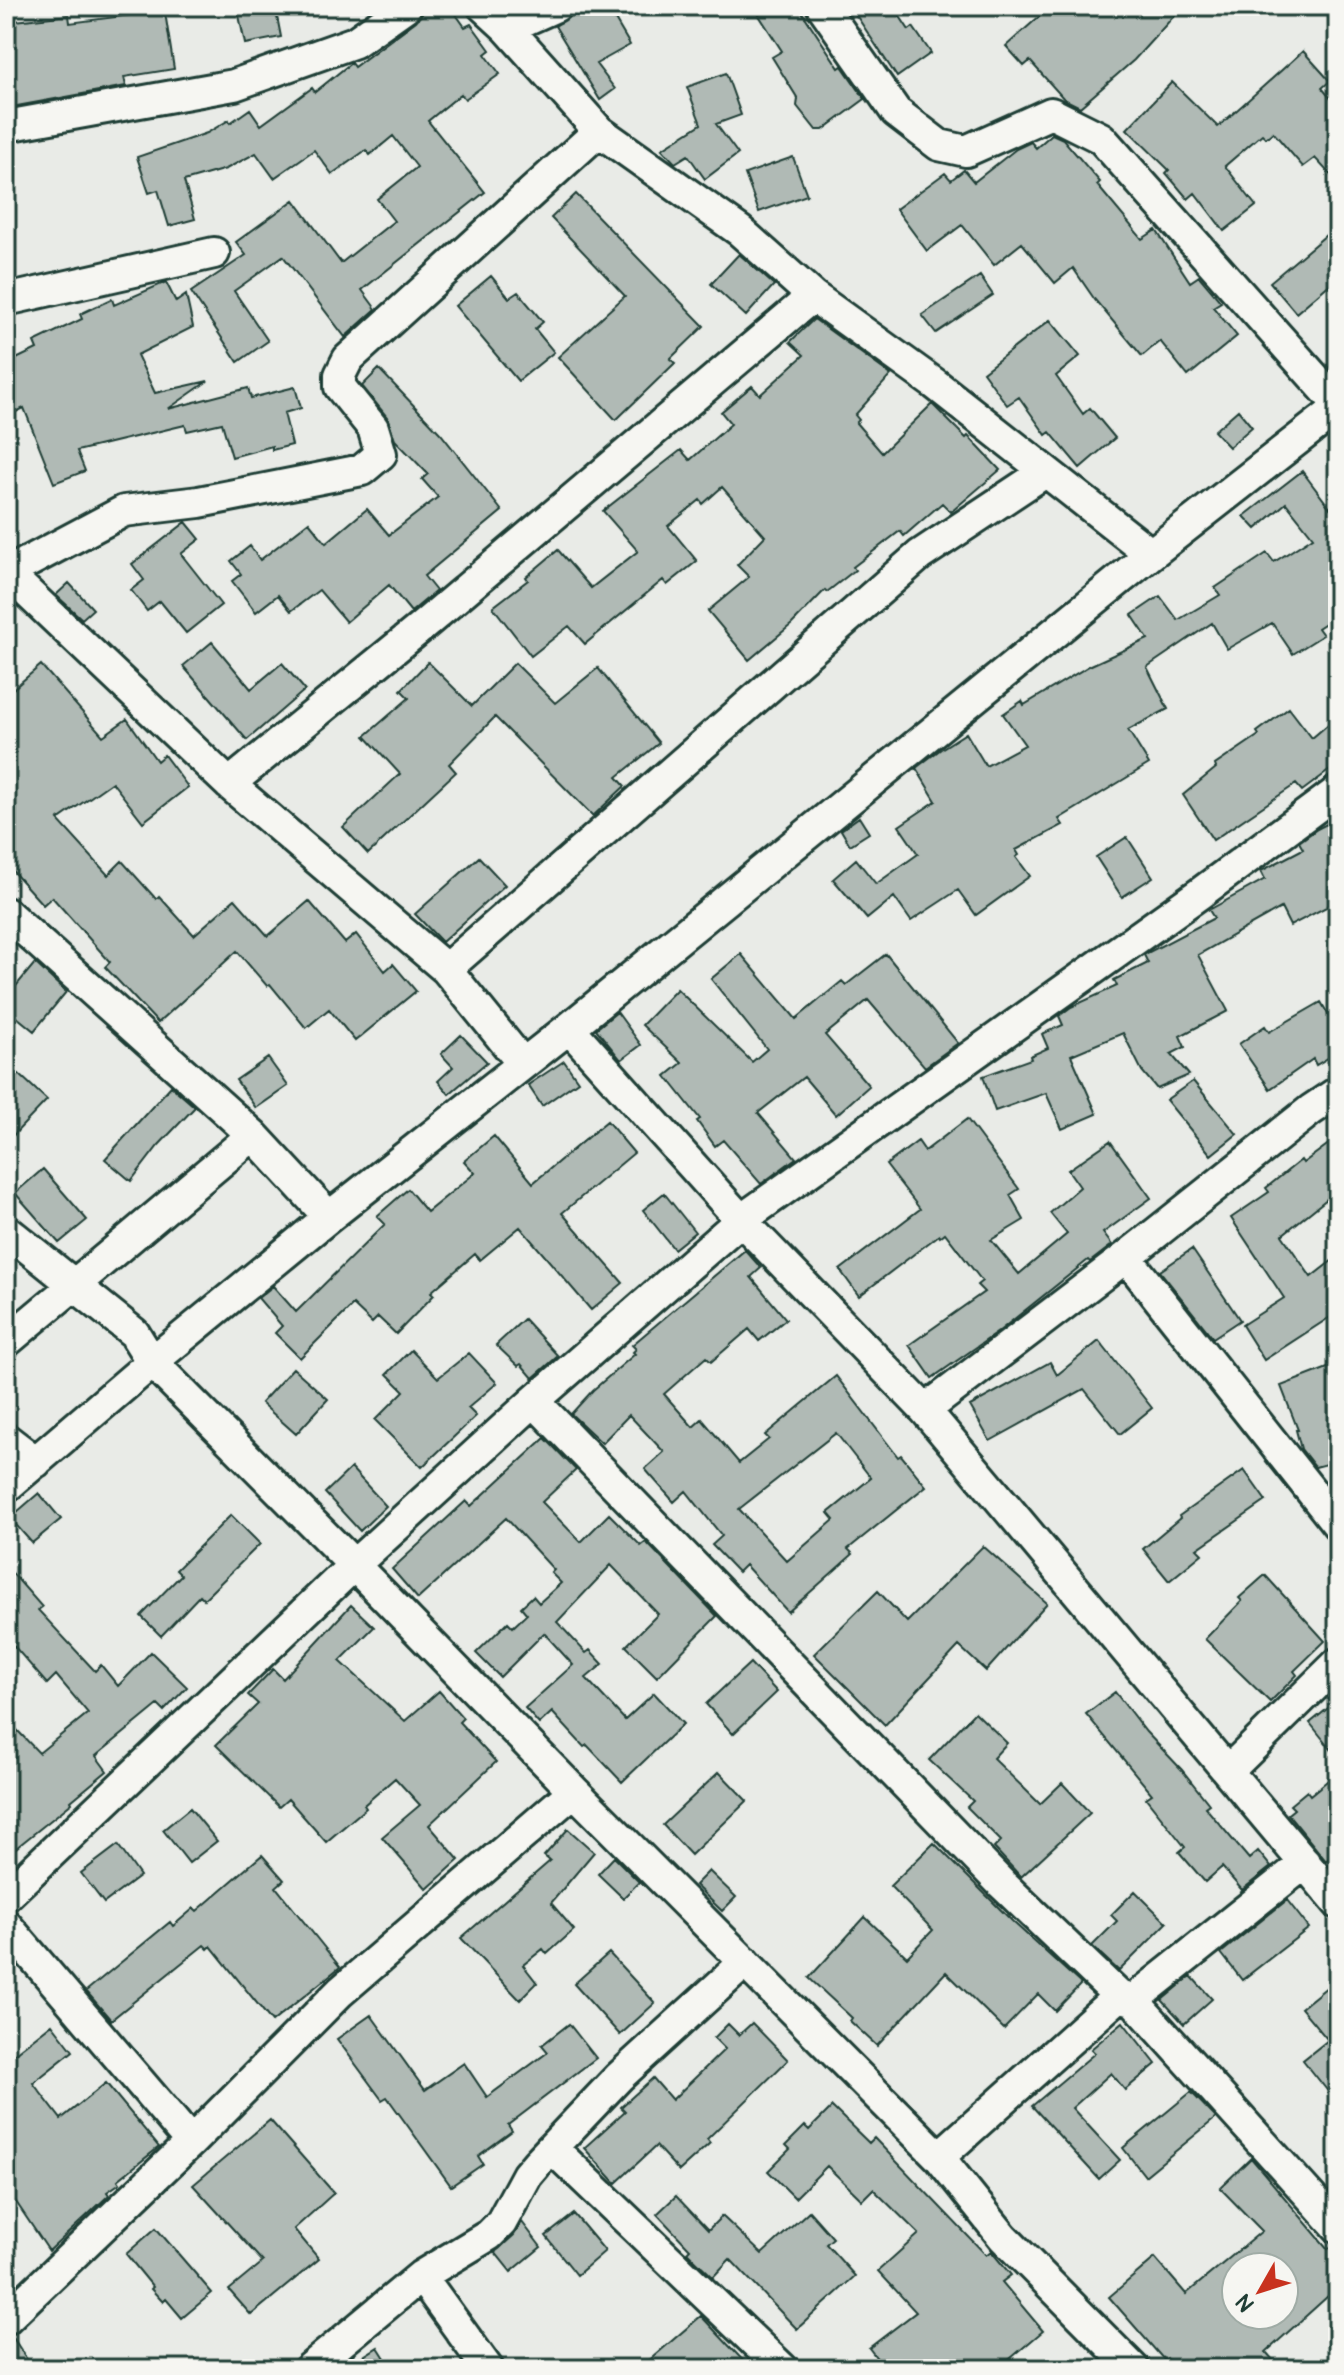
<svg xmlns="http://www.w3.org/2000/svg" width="1344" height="2375" viewBox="0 0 1344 2375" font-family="Pangolin,sans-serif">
  <rect width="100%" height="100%" fill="#e9ebe7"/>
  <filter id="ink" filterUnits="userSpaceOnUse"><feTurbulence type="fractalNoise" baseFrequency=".0125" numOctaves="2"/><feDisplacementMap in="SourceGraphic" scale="16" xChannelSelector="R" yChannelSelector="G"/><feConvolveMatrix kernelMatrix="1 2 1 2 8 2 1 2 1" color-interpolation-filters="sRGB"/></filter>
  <g filter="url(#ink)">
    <path fill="#b0bab5" stroke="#1f3d34" stroke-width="2" fill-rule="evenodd" d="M129 6H164L174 69 124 77 126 86 6 108V22L69 15 70 23 131 15Z
      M237 6H275L281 37 245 44Z
      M424 6H450L465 27 471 24 490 50 485 54 500 74 465 99 461 94 428 121 485 192 362 290 376 309 345 337 283 256 234 291 268 341 238 362 191 292 246 255 236 242 294 200 341 263 394 221 377 199 417 167 393 136 370 155 366 150 332 174 314 150 274 178 256 153 226 169 184 181 195 219 169 226 158 190 149 193 137 157 207 133 229 120 230 123 250 109 261 125 312 88 315 92 351 63 354 67 416 21 422 14Z
      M585 6H607L630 45 596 64 615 89 600 100 555 26Z
      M753 6H798L839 68 842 66 865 99 823 130H816L797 106 798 99 772 57 782 51Z
      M850 6H893L909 30 913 27 931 53 897 77Z
      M1051 6H1183L1134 60 1080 107 1064 99 1030 61 1024 66 1006 46Z
      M1303 51 1330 81 1322 88 1338 107V183L1315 158 1303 167 1273 132 1266 138 1262 134 1225 166 1256 206 1224 231 1195 193 1188 199 1166 173 1169 170 1127 129 1172 82 1218 127Z
      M726 73 741 115 716 124 738 154 705 179 688 155 675 163 662 149 701 124 687 87Z
      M1052 134 1063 139 1100 182 1097 185 1142 239 1156 230 1190 282 1199 276 1221 302 1213 307 1237 336 1188 376 1160 341 1142 356 1095 300 1073 268 1055 283 1022 243 994 265 962 225 927 251 896 209 945 173 951 180 964 170 974 182 1016 149 1031 142 1036 148Z
      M793 157 807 195 759 212 745 174Z
      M576 194 704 326 670 359 675 363 616 420 558 357 625 296 551 218Z
      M1338 225V277L1296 313 1270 282Z
      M739 254 774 285 746 316 711 284Z
      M491 276 509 298 518 292 543 322 535 329 554 352 518 381 455 306Z
      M980 276 993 295 936 333 922 315Z
      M166 282 176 302 186 295 193 327 137 355 155 393 208 381 168 409 248 388 251 398 295 387 301 408 284 413 292 445 272 450V446L232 457 222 423 187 431 185 425 77 451 85 471 54 483 24 408 6 417V364L37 349 34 342 82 319 80 314 112 299 114 305Z
      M814 319 891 375 855 415 859 420 856 423 882 453 932 404 966 438 968 436 1000 470 951 512 942 503 904 536 900 531 853 567 855 570 827 592 825 590 792 624 749 660 708 611 749 577 737 565 765 536 722 487 703 504 700 500 668 526 697 561 667 585 663 580 585 644 569 626 531 656 493 607 528 580 526 577 558 550 591 588 638 551 603 511 681 450 690 460 731 424 721 412 752 386 760 395 804 355 790 342Z
      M1050 320 1080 356 1056 376 1083 414 1090 408 1115 438 1080 468 1050 432 1046 435 1019 397 1007 405 983 372Z
      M379 369 441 434 502 511 424 576 436 591 411 612 389 585 346 622 319 590 291 611 278 595 256 612 232 581 241 574 231 561 250 546 260 560 309 522 326 543 367 509 389 535 438 497 422 479 428 474 395 440 387 417 362 386Z
      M1238 410 1252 427 1229 447 1214 431Z
      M1302 471 1330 508 1338 502V615L1318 628 1323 635 1293 654 1272 623 1227 649 1212 623 1147 667 1168 709 1128 730 1149 764 1059 819 1063 825 1016 850 1019 855 1016 857 1030 876 976 915 958 890 911 921 894 897 867 919 833 879 856 859 876 884 918 854 899 826 936 801 916 768 941 749 966 733 986 766 1025 745 1003 714 1022 701 1024 705 1089 666 1148 639 1132 615 1160 596 1178 620 1220 595 1215 588 1267 553 1274 562 1313 537 1286 503 1256 529 1244 516Z
      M186 522 200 539 181 554 221 605 186 633 160 601 147 611 131 590 144 580 132 564Z
      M69 583 93 609 82 619 56 595Z
      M212 642 251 689 282 663 305 690 247 740 183 666Z
      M428 662 472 706 515 663 555 703 598 668 659 743 617 777 625 786 593 816 495 717 449 764 456 772 368 854 343 827 400 774 365 736 409 698 401 690Z
      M41 665 103 736 127 719 157 761 164 755 188 787 143 822 112 782 58 820 108 875 122 861 156 899 159 896 194 935 235 899 268 936 309 901 345 943 356 934 385 971 393 964 416 991 355 1041 329 1009 306 1028 270 984 267 986 237 951 158 1023 105 967 110 962 52 897 43 905 6 864V695Z
      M1289 708 1312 738 1338 716V764L1302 791 1296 784 1213 840 1183 795 1216 768 1215 765 1259 735 1257 732Z
      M859 817 869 833 850 845 841 830Z
      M1338 818V901L1290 926 1281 908 1198 955 1228 1011 1180 1036 1185 1047 1171 1054 1189 1075 1157 1089 1142 1071 1123 1033 1071 1055 1097 1114 1062 1129 1046 1093 995 1111 983 1076 1031 1059 1030 1056 1048 1048 1042 1034 1063 1025 1059 1016 1071 1007 1117 986 1114 980 1148 963 1144 955 1149 952 1214 918 1209 910 1265 879 1261 871 1303 849 1299 842 1317 829Z
      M1127 837 1153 877 1122 897 1096 857Z
      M479 857 505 885 442 942 415 914Z
      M741 954 796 1019 842 981 846 985 886 954 958 1043 925 1067 868 1000 825 1035 869 1086 836 1115 804 1077 758 1113 796 1158 761 1184 723 1140 715 1146 697 1121 700 1119 666 1076 682 1063 642 1025 677 989 752 1062 767 1049 711 979Z
      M35 963 66 992 34 1031 6 1008V998Z
      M1321 1002 1338 1031V1052L1316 1065 1313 1059 1270 1089 1239 1044 1265 1026 1269 1032Z
      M617 1012 641 1045 621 1060 596 1029Z
      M461 1035 487 1062 449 1094 438 1081 453 1067 441 1054Z
      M268 1058 288 1086 256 1108 236 1080Z
      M564 1061 578 1081 542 1106 528 1085Z
      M19 1074 47 1100 6 1143V1087Z
      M1193 1081 1237 1134 1211 1155 1166 1100Z
      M171 1086 195 1107 158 1146 131 1181 105 1159Z
      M967 1119 1019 1189 1010 1195 1024 1220 991 1240 1019 1274 1067 1234 1050 1213 1080 1187 1068 1170 1110 1141 1151 1198 1103 1233 1112 1245 1090 1262 1088 1260 998 1332 932 1378 909 1345 984 1292 977 1285 982 1281 945 1233 940 1237 939 1235 859 1296 840 1270 920 1209 886 1165 918 1141 925 1151Z
      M607 1121 634 1153 562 1213 623 1283 591 1310 520 1227 480 1260 475 1254 431 1292 434 1295 396 1334 378 1317 372 1323 353 1305 300 1358 275 1333 282 1326 258 1298 273 1286 296 1312 385 1224 377 1216 408 1189 427 1212 475 1173 464 1161 494 1136 533 1183Z
      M1338 1137V1190L1282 1235 1311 1277 1338 1256V1312L1264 1360 1242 1325 1284 1298 1231 1218 1269 1192 1266 1188 1301 1160 1303 1163Z
      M43 1169 87 1220 59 1243 15 1193Z
      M664 1193 695 1232 674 1249 643 1210Z
      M1192 1249 1240 1320 1213 1338 1160 1271Z
      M745 1250 761 1268 751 1277 786 1319 759 1341 749 1329 711 1362 706 1357 664 1394 693 1427 702 1419 739 1463 769 1439 765 1435 836 1376 898 1457 901 1455 926 1486 848 1549 853 1554 788 1612 745 1565 738 1572 712 1545 722 1536 686 1491 674 1502 645 1469 664 1452 629 1415 602 1443 571 1414 593 1390 635 1354 633 1352 636 1349 632 1345ZM836 1433 871 1478 828 1513 834 1520 787 1561 739 1509Z
      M524 1319 558 1356 533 1378 521 1364 518 1366 496 1345Z
      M1099 1341 1152 1408 1120 1434 1084 1389 990 1441 970 1406 1050 1362 1057 1375Z
      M411 1350 438 1378 469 1353 497 1383 468 1408 476 1416 422 1467 375 1420 404 1391 387 1374Z
      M1338 1364V1461L1315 1467 1301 1449 1296 1430H1298L1281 1386Z
      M293 1368 328 1399 296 1434 261 1403Z
      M545 1438 576 1470 542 1502 581 1542 609 1514 641 1546 646 1542 717 1616 657 1677 626 1646 658 1614 611 1565 557 1622 586 1653 590 1650 603 1664 586 1678 625 1720 654 1693 683 1724 622 1782 587 1745 584 1747 552 1712 539 1724 525 1708 573 1665 544 1633 500 1677 476 1653 508 1622 513 1627 527 1614 521 1607 533 1596 539 1603 561 1583 551 1573 554 1570 506 1518 418 1599 392 1569 466 1501 471 1506Z
      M351 1468 386 1506 360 1531 325 1493Z
      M1244 1470 1266 1501 1197 1549 1202 1554 1169 1581 1143 1549 1180 1518 1179 1516Z
      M39 1493 61 1519 32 1543 10 1518Z
      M231 1515 260 1544 204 1599 200 1595 161 1636 141 1616 181 1575 176 1570Z
      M983 1546 1047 1603 986 1671 959 1646 885 1725 814 1654 878 1591 907 1622Z
      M6 1566 42 1607 38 1610 95 1671 101 1665 118 1686 151 1652 187 1687 164 1711 158 1705 96 1756 107 1771 71 1801 72 1803 6 1856V1738L16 1729 39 1753 88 1713 56 1675 47 1684 6 1637Z
      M1265 1575 1325 1641 1294 1671 1297 1675 1270 1702 1205 1639 1242 1601 1239 1598Z
      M351 1605 374 1627 340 1661 405 1721 439 1691 463 1718 459 1722 496 1762 429 1825 459 1860 427 1889 382 1837 420 1805 395 1778 364 1805 366 1808 326 1842 288 1799 279 1807 216 1745 258 1704 248 1695 273 1669 283 1679Z
      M750 1663 777 1692 733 1734 706 1704Z
      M1115 1692 1146 1732 1182 1770 1209 1804 1205 1807 1249 1859 1258 1851 1271 1867 1242 1890 1222 1867 1205 1882 1179 1852 1185 1847 1146 1798 1152 1794 1086 1714Z
      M1338 1700V1758L1310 1723Z
      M975 1712 1007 1743 993 1758 1040 1804 1062 1783 1090 1813 1021 1877 994 1848 1001 1841 967 1807 973 1801 929 1760Z
      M719 1772 747 1801 691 1855 663 1825Z
      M1338 1772V1850L1326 1861 1288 1814 1294 1809 1290 1805 1307 1791 1310 1795Z
      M190 1808 217 1841 189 1863 163 1830Z
      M568 1829 594 1852 551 1903 574 1930 547 1954 543 1949 523 1965 537 1983 520 2000 461 1938 550 1861 544 1856Z
      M934 1843 1013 1922 1081 1984 1055 2011 1038 1994 1004 2029 946 1972 877 2046 850 2021 852 2018 809 1978 865 1917 907 1957 933 1930 890 1886Z
      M118 1845 140 1876 104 1903 81 1873Z
      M262 1855 284 1880 276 1887 340 1967 272 2022 211 1946 208 1949 204 1945 111 2020 86 1991 170 1922 173 1926 194 1908 197 1911Z
      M614 1857 639 1882 623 1898 598 1874Z
      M709 1871 736 1897 722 1911 695 1885Z
      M1135 1891 1167 1923 1119 1971 1092 1946 1117 1921 1111 1915Z
      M1287 1900 1309 1928 1242 1980 1221 1953Z
      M609 1953 655 2003 620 2035 574 1984Z
      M1191 1976 1212 1999 1184 2024 1162 2000Z
      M1338 1978V2104L1303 2060 1328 2040 1301 2008Z
      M371 2015 425 2090 464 2063 487 2097 548 2052 542 2045 569 2024 596 2058 508 2125 512 2131 478 2156 483 2164 451 2186 387 2097 382 2100 337 2039Z
      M1123 2022 1156 2064 1125 2090 1111 2073 1072 2108 1120 2160 1099 2179 1032 2106 1095 2053 1091 2049Z
      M752 2023 788 2060 707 2139 710 2143 679 2171 656 2146 616 2183 584 2148 625 2111 621 2107 653 2078 672 2100 725 2049 714 2038 728 2024 739 2035Z
      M52 2024 73 2051 33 2083 61 2119 106 2083 159 2147 118 2180 120 2183 107 2192 109 2195 49 2251 14 2199 6 2206V2060Z
      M1191 2092 1216 2118 1145 2176 1123 2148Z
      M832 2107 869 2143 874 2138 986 2255 991 2251 1011 2275 1002 2282 1043 2331 998 2369H885L869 2348 916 2312 878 2271 919 2234 873 2189 862 2200 827 2166 795 2198 768 2171 790 2149 786 2145 805 2126 809 2130Z
      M270 2120 334 2193 294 2229 319 2259 251 2315 229 2290 263 2262 193 2185Z
      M1251 2158 1328 2249 1334 2244 1338 2245V2287L1266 2352 1281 2369H1177L1167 2358 1164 2360 1109 2297 1155 2258 1186 2294 1262 2231 1220 2188ZM1236 2267H1284V2315H1236Z
      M676 2196 708 2230 722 2216 762 2254 809 2211 833 2238 826 2244 855 2276 797 2329 730 2259 713 2277 687 2252 690 2249 657 2214Z
      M574 2214 605 2251 577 2275 546 2236Z
      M522 2222 541 2247 511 2272 495 2252 514 2235Z
      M156 2228 212 2293 182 2318 166 2299 163 2302 151 2289 153 2287 126 2254Z
      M701 2316 751 2369H639Z
      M6 2336H12L33 2369H6Z
      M378 2347 392 2369H343Z"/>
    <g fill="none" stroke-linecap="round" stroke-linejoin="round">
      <g stroke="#1f3d34" stroke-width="36">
        <path id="minor" d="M483 6 507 28 599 131 740 231 813 296 935 384 1151 554
          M822 6 896 112 939 145 966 151 1051 113 1101 138 1338 404
          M507 28 556 6
          M6 126 234 85 355 42 406 6
          M6 300 214 253
          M6 572 229 784 446 969 523 1064
          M7 573 124 511 199 502 362 470 381 454 373 428 340 387V375L348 359 599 131
          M229 784 419 629 813 296
          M6 913 253 1135 329 1217
          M446 969 920 555 1045 472
          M569 1028 741 1220 925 1410 1338 1903
          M6 1230 134 1333 152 1362 354 1565 574 1791 939 2157 1003 2237 1134 2369
          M1126 1257 1338 1525
          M6 1342 253 1135
          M534 1401 1002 1884 1119 1996
          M925 1410 1126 1257 1311 1110 1338 1092
          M6 1439 36 1462
          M6 1487 152 1362 329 1217 569 1028 1151 554 1338 408
          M1228 1771 1338 1663
          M6 1896 354 1565 534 1401 741 1220 1199 894 1338 791
          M6 1925 191 2142
          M1133 2000 1338 2227
          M552 2148 783 2369
          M939 2157 1119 1996 1133 2000 1305 1863
          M421 2276 488 2369
          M6 2319 191 2142 340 1992 574 1791
          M309 2369 421 2276 489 2235 501 2223 527 2175 538 2162 619 2077 745 1962"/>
      </g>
      <use href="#minor" stroke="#f6f6f2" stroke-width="30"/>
    </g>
  </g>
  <rect width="1344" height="2375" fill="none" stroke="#f6f6f2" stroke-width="32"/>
  <rect x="16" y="16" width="1312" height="2343" fill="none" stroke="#1f3d34" stroke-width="3" filter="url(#ink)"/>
  <g transform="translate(1260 2291) rotate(231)"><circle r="38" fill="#f6f6f2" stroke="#a0aca6" stroke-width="2"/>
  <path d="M0-6L14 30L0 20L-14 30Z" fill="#c8321e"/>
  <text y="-12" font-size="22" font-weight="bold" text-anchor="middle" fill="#1f3d34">N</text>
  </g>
</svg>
